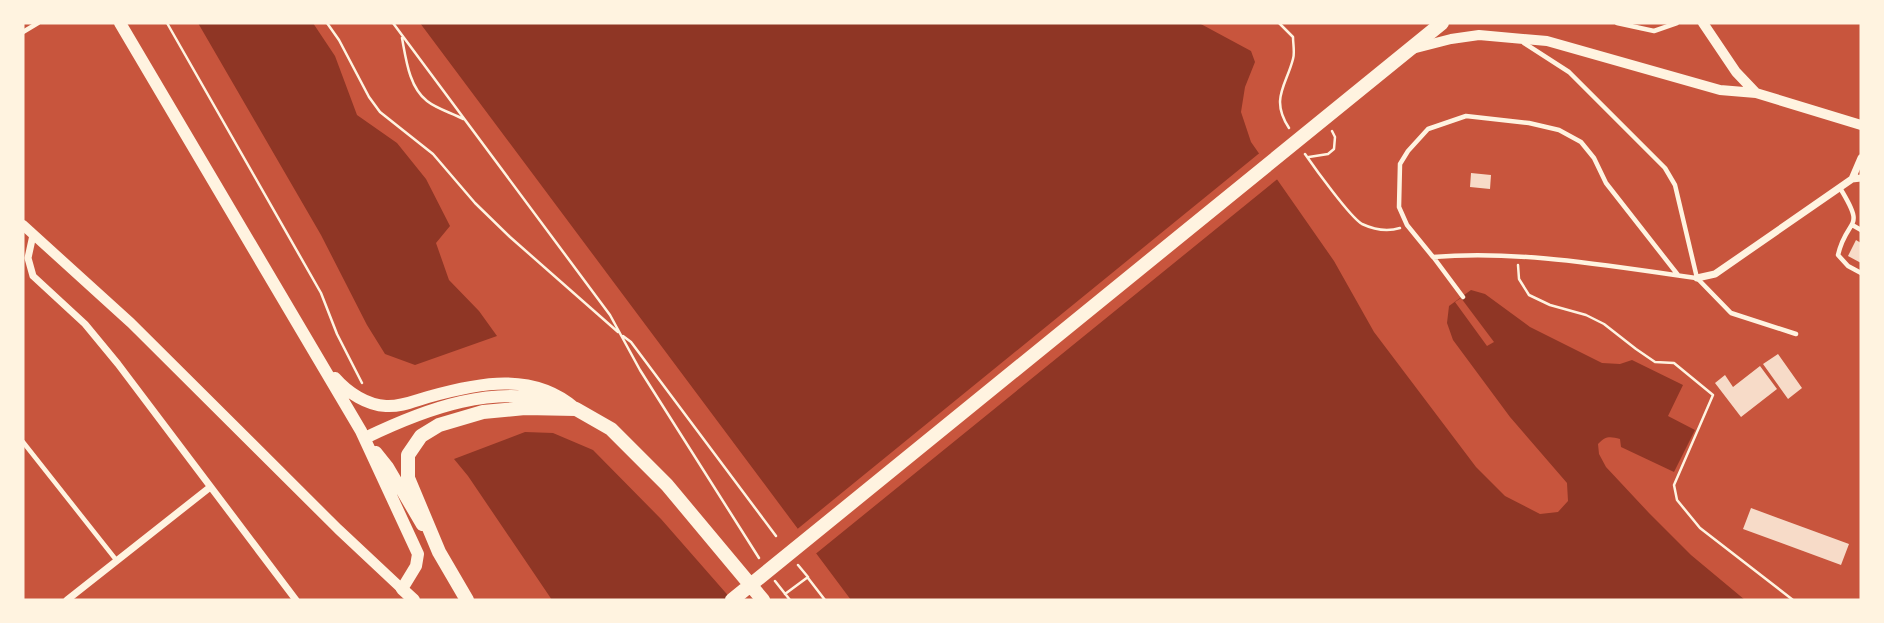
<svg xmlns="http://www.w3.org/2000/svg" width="1884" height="623" viewBox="0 0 1884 623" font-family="Helvetica,sans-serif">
  <rect width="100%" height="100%" fill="#c8553d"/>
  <path fill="#8f3625" d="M198 23H313L335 56 357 115 397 143 426 179 450 226 436 243 449 280 479 311 497 336 415 365 385 354 367 325 321 235Z
    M420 23H1199L1251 51 1255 62 1245 87 1241 112 1251 142 1334 261 1374 332 1476 467 1505 496 1540 514 1558 512 1568 501 1567 483 1510 417 1453 340 1447 323 1449 306 1471 290 1485 294 1530 327 1602 363 1620 364 1632 360 1683 385 1668 416 1695 430 1674 472 1621 447 1620 439C1610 436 1605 436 1598 444L1599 454 1606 467 1649 513 1691 555 1745 600H851Z
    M525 432 553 433 593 450 661 519 732 600H552L468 476 454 459Z"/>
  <path fill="#c8553d" d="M1262 151 1280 177 813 556 795 531Z
    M1461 298 1494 342 1487 346 1455 302Z"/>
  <path fill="#f7dbc8" d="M1471 173 1491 175 1490 189 1470 187Z
    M1856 240 1861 243V263L1848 256Z
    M1778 354 1802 388 1788 399 1763 364Z
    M1760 366 1777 389 1741 417 1715 383 1725 375 1733 387Z
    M1751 508 1849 544 1841 565 1743 529Z"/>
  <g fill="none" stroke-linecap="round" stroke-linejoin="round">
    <path stroke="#fff3e0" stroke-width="2.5" d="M167 23 321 293 337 334 362 383
      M327 23 339 40 369 97 380 112 433 154 475 203 510 237 618 332
      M393 23 610 315 640 370 759 558
      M1279 23 1293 37C1293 44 1295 53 1293 59 1286 86 1270 99 1289 128
      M402 38C406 59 409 87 427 101 437 109 452 113 463 119
      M1305 154C1314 167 1350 217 1362 224 1375 230 1387 232 1400 228
      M1309 157 1328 154 1334 149 1335 137 1332 131
      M1518 265 1519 279 1529 295 1550 305 1586 315 1604 324 1636 349 1655 362 1674 363 1713 395 1674 485 1677 500 1700 528 1793 600
      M623 336 631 342 776 536
      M808 578 825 600
      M775 581 790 600
      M785 594 808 577 798 565"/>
    <path stroke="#fff3e0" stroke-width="4.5" d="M1617 23 1654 31 1677 23
      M23 32 38 23
      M1524 43 1569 72 1665 168 1675 185 1697 278 1731 313 1796 334
      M1840 188C1867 232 1847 216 1838 255L1848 266 1861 273
      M1854 226 1861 230
      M1434 258 1463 297
      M1678 275 1606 183 1594 158 1581 142 1559 130 1529 123 1466 116 1428 129 1408 151 1400 164 1399 207 1407 225 1433 257C1522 250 1609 266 1696 278
      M23 442 117 561"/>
    <path stroke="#fff3e0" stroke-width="7" d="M1852 179 1861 158
      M33 235 28 258 33 276 85 324 118 364 296 600
      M1697 278 1715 274 1852 179 1861 178
      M67 600 209 488"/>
    <path stroke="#fff3e0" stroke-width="10" d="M1703 23 1736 72 1756 93
      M1412 49 1451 39 1479 35 1547 41 1720 90 1756 93 1861 125
      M23 225 131 323 338 529 402 589"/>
    <path stroke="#fff3e0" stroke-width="12" d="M120 23 361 431 418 554 416 566 402 589 414 600
      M335 378C348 393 367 405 386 406 401 407 414 401 428 397 478 383 533 371 576 409
      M365 438C425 409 496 382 563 404
      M376 452 388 467 422 525"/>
    <path stroke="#fff3e0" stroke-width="14" d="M467 600 439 552 408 478V455L421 436 439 425 483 412 525 408 576 409 611 429 667 485 763 600
      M732 600 1442 23"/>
  </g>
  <rect width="1884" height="623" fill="none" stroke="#fff3e0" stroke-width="49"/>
</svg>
